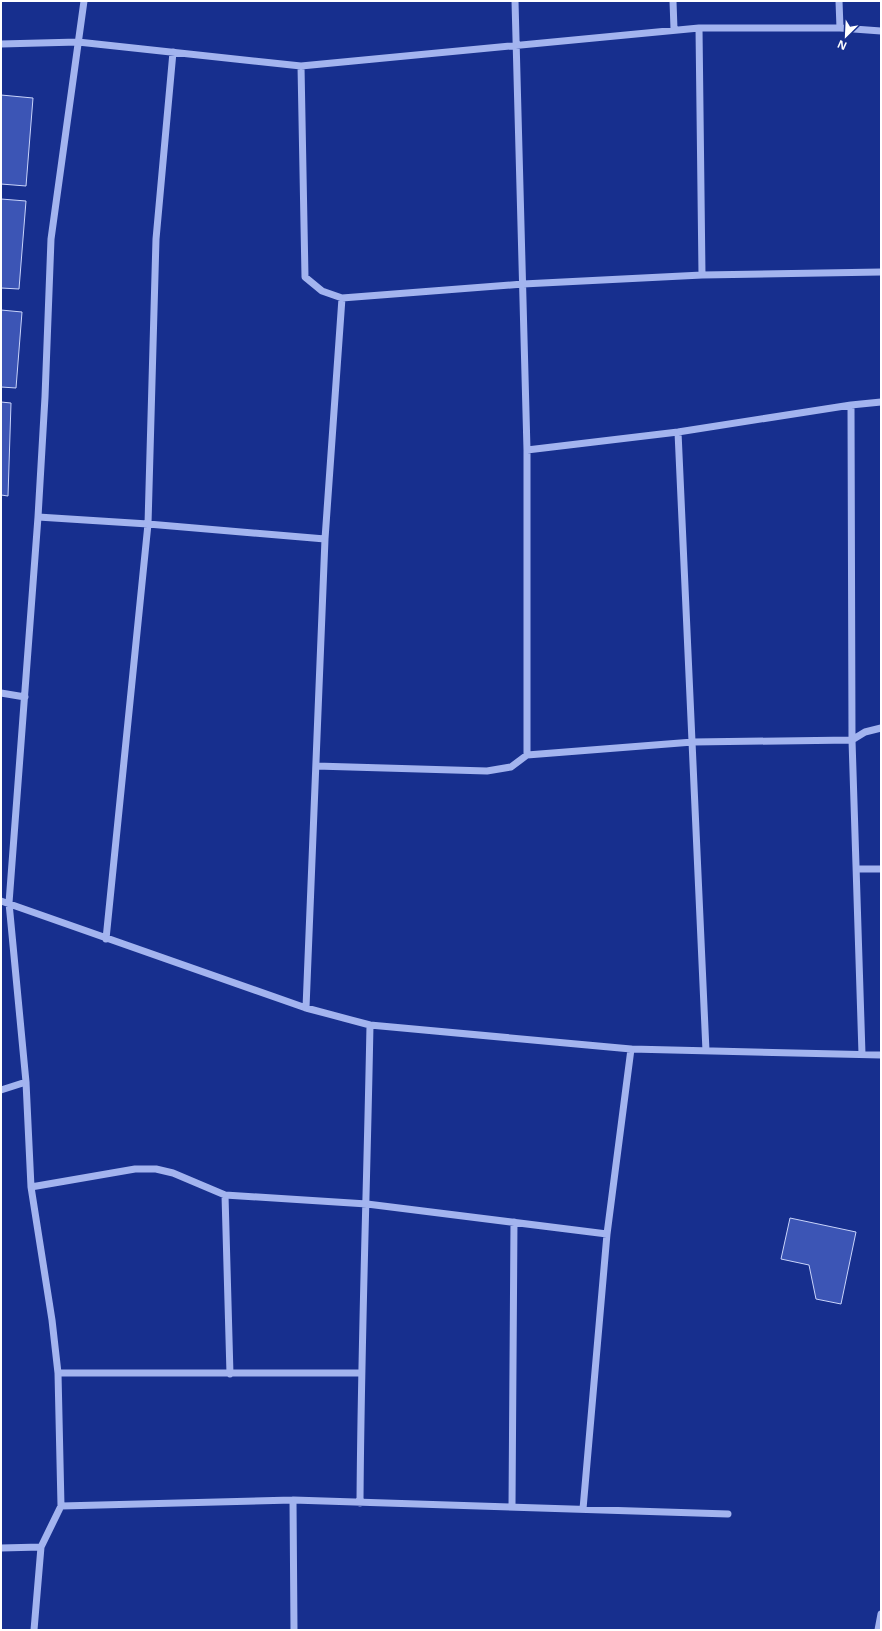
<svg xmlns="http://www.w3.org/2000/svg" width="882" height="1631" viewBox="0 0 882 1631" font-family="'Open Sans',sans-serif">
  <rect width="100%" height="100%" fill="#172f8e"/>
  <path fill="#3c55b5" stroke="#c9d4fb" d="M1 95 33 98 26 186 1 184Z
    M1 199 26 201 19 289 1 288Z
    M1 310 22 312 16 388 1 387Z
    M1 402 11 403 8 496 1 495Z
    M790 1218 856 1232 841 1304 816 1299 809 1265 781 1259Z"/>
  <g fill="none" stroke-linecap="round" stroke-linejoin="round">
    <path stroke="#a3b4ef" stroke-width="7" d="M515 1 527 450V755L693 742 852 740 865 732 881 728
      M673 1 674 29
      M839 1 840 28
      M699 28 702 275
      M1 44 78 42 301 66 699 28H840L881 31
      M301 66 305 277 322 291 342 298 523 284 702 275 881 272
      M851 405 852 740 862 1054
      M678 432 706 1051
      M527 450 678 432 851 405 881 402
      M38 517 148 524 325 539
      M1 693 25 697
      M316 766 487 771 511 767 527 755
      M857 869H881
      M1 901 306 1008 370 1025 631 1049 881 1055
      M106 939 148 524 156 239 173 52
      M306 1008 325 539 342 298
      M1 1090 26 1082
      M31 1187 135 1169H156L173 1173 225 1195 367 1204 607 1234
      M225 1195 230 1374
      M58 1373H361
      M293 1500 728 1514
      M360 1503C361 1344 367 1185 370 1025
      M61 1506 293 1500 294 1630
      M512 1506 514 1222
      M583 1509 607 1234 631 1049
      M1 1548 41 1547
      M34 1630 41 1547 61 1506 58 1373 52 1320 31 1187 26 1082 9 903 38 517 45 397 51 239 84 1
      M878 1630 881 1614"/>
  </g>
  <rect width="882" height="1631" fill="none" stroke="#ffffff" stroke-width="4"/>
  <g transform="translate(846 36) rotate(204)" stroke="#172f8e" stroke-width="3" paint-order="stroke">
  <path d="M0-3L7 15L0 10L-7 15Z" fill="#ffffff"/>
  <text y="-6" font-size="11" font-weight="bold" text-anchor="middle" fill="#ffffff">N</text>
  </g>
</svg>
